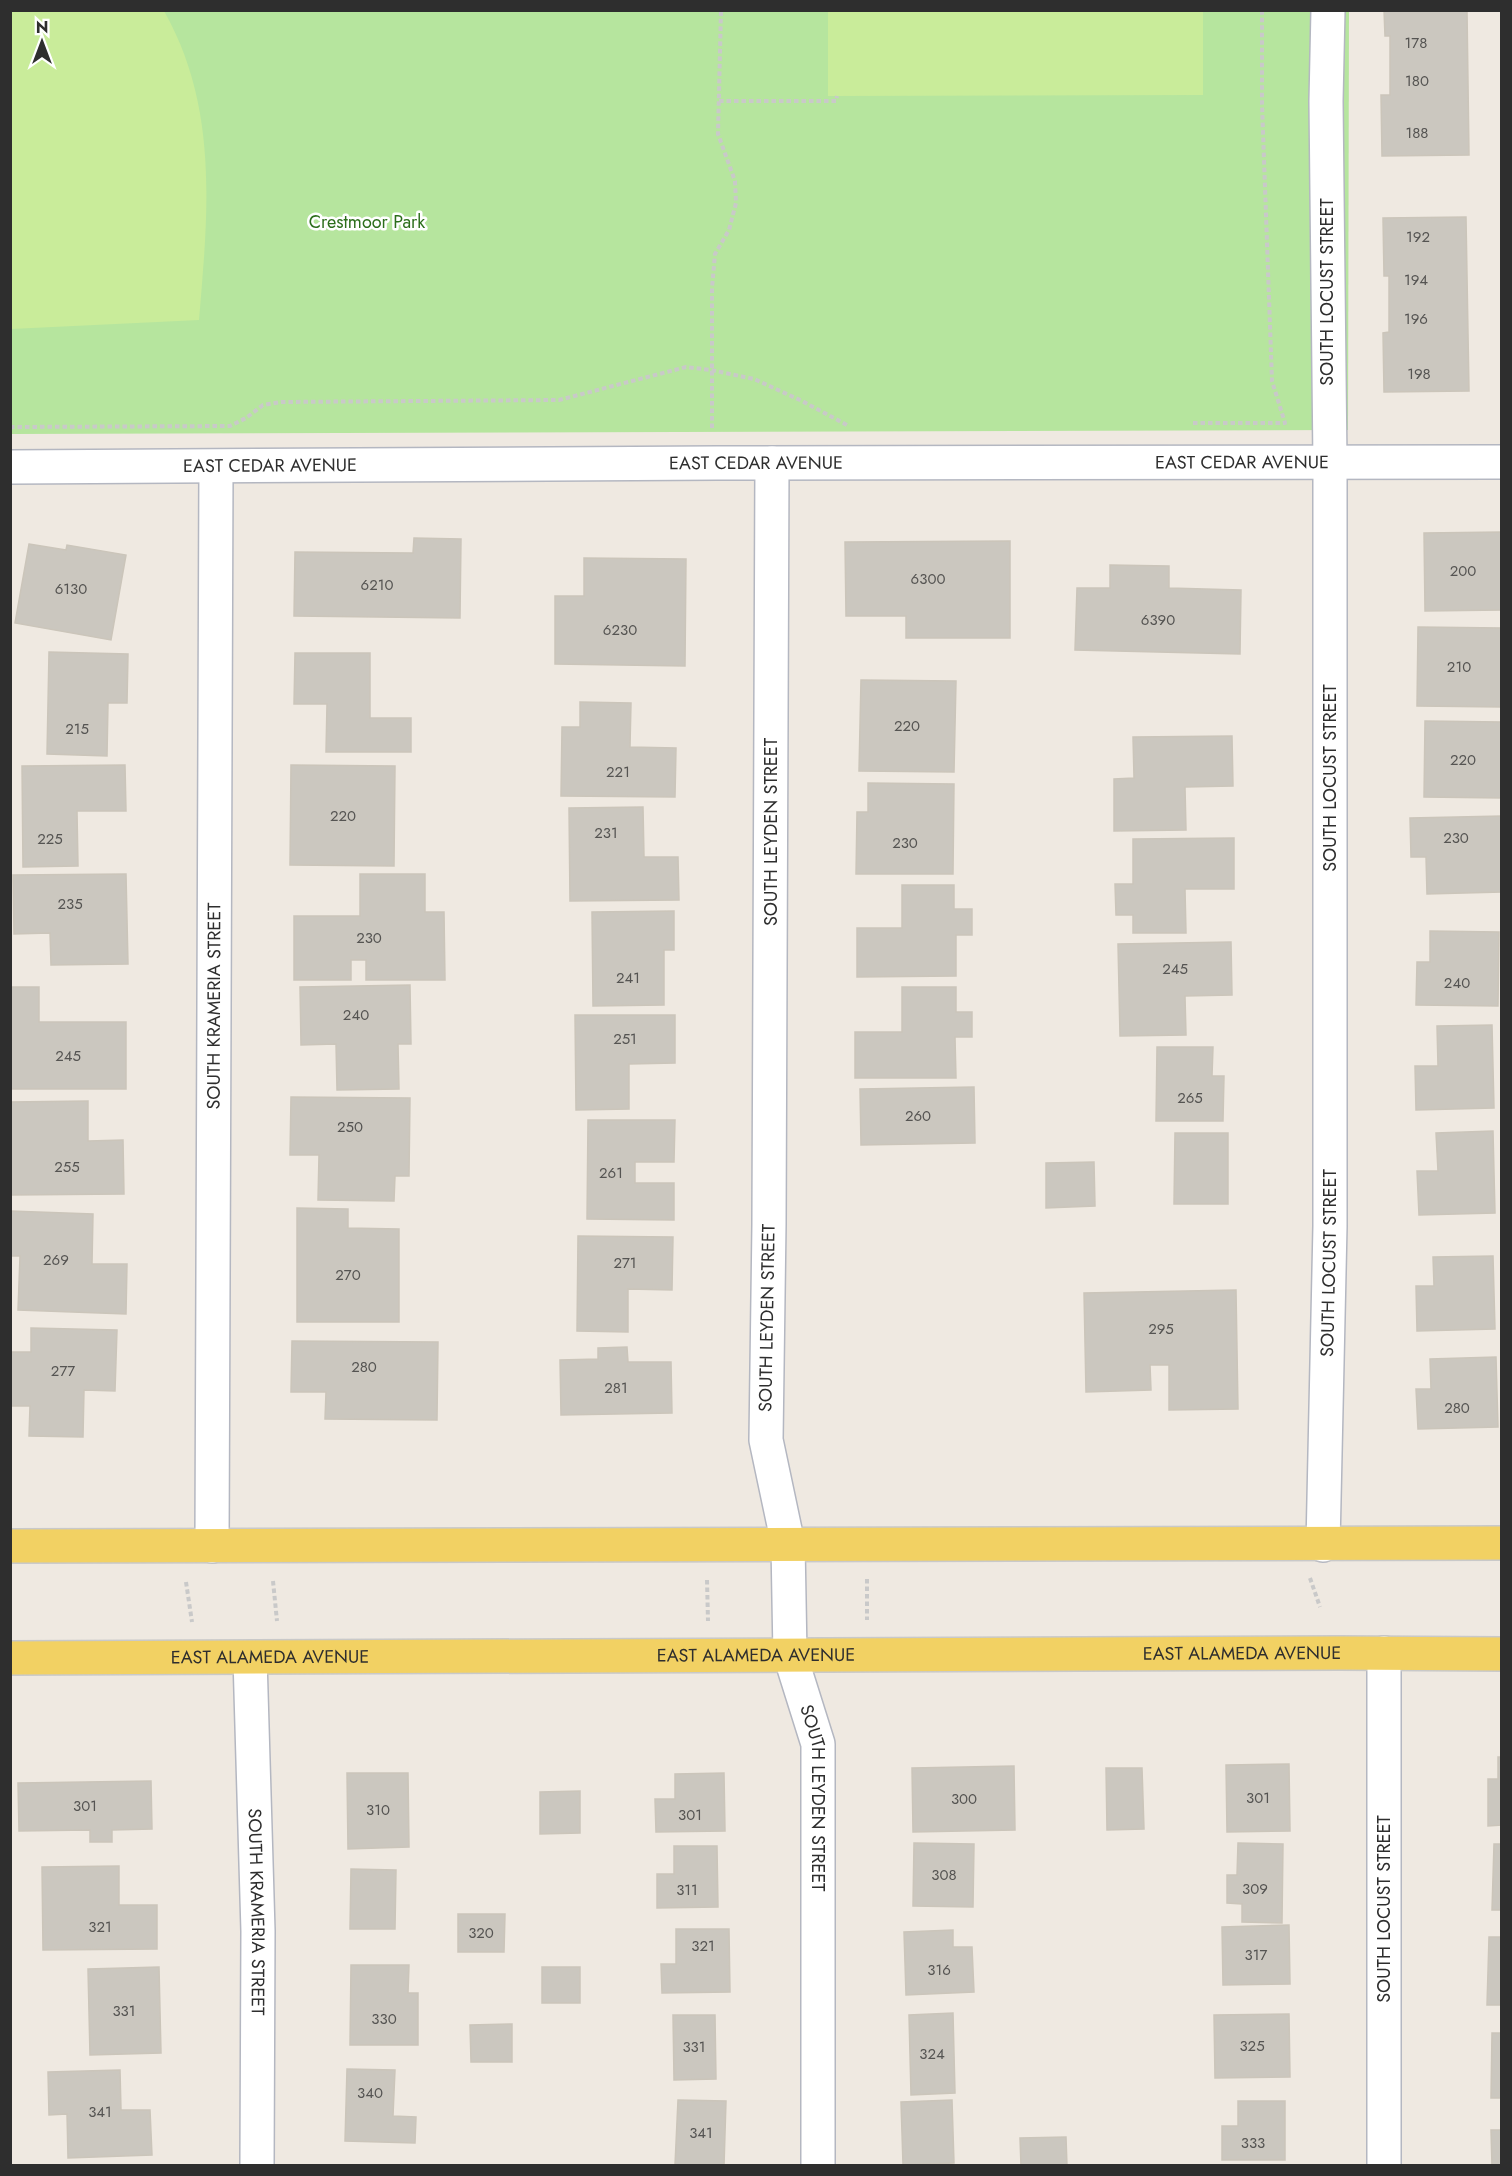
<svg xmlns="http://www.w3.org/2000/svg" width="1512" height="2176" viewBox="0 0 1512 2176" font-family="Jost,sans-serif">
  <rect width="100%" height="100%" fill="#efe9e1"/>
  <path fill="#b6e59e" d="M10 11H1349L1348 430 11 434Z"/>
  <path fill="#c9ec9a" d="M11 10 164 11C219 108 208 213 199 320L11 329Z
    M828 11H1203V95L828 96Z"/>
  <path fill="#cbc7bf" stroke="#cbc5ba" stroke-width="1.5" d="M1384 10H1467L1469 155 1382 156 1381 95H1390V36H1385Z
    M1466 217 1469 391 1384 392 1383 333 1389 332V276H1384L1383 218Z
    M1502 532V610L1425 611 1424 533Z
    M414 538 461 539 460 618 294 616 295 552 413 553Z
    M1010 541V638H906V616H846L845 542Z
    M29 544 66 550 67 545 126 555 111 640 15 623Z
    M584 558 686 559 685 666 555 664V596H584Z
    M1110 565 1169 566V588L1241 590 1240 654 1075 650 1077 588H1110Z
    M1418 627 1502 628V707L1417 706Z
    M49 652 128 654 127 703H108L107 756 47 754Z
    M295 653H370V718H411V752H326L327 704H294Z
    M861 680 956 681 954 772 859 771Z
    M580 702 631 703 630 747 676 748 675 797 561 796 562 727H580Z
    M1425 721 1502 722V798L1424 797Z
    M1232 736 1233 786 1185 787 1186 830 1114 831V779L1134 778 1133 737Z
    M125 765 126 811H77L78 866 23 867 22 766Z
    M291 765 395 766 394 866 290 865Z
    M868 783 954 784 953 874H856L857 812H868Z
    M643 807 644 857H678L679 900 570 901 569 808Z
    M1502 816V892L1427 894 1426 857H1411L1410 818Z
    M1234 838V889H1185L1186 933H1133V915H1116L1115 884H1133V839Z
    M126 874 128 964 51 965 50 933 14 934 13 875Z
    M360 874H425V912H444L445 980H366V960H351V980H294V916H360Z
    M902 885H954V909H972V935H956V976L857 977V928H902Z
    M674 911V950H664V1005L593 1006 592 912Z
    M1430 931 1499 932 1498 1006 1416 1005 1417 962H1430Z
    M1231 942 1232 995 1185 996 1186 1035 1120 1036 1118 944Z
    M410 985 411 1044H398L399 1089 337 1090 336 1044 301 1045 300 987Z
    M10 987H39V1022H126V1089H10Z
    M902 987H956V1012H972V1037H955L956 1078H855V1032H902Z
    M575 1015H675V1063L629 1064V1109L576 1110Z
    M1492 1025 1494 1108 1416 1110 1415 1066H1438L1437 1026Z
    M1157 1047H1213L1212 1076H1224L1223 1121H1156Z
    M974 1087 975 1143 861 1145 860 1089Z
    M291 1097 410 1098 409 1176H395L394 1201 318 1200 319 1155H290Z
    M88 1101V1141L123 1140 124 1194 10 1195V1102Z
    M588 1120H675L674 1162H635V1183H674V1220L587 1219Z
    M1493 1131 1495 1213 1419 1215 1417 1171H1438L1436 1133Z
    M1175 1133H1228V1204H1174Z
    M1094 1162 1095 1206 1046 1208V1163Z
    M297 1208 348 1209V1228L399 1229V1322H297Z
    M10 1211 93 1214 92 1264H127L126 1314 18 1310 20 1256H10Z
    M578 1236 673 1237 672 1290 628 1289V1332L577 1331Z
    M1493 1256 1495 1329 1417 1331 1416 1286H1434L1433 1257Z
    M1236 1290 1238 1409 1169 1410V1365H1150L1151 1390 1086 1392 1084 1293Z
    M31 1328 117 1330 115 1391 84 1390 83 1437 29 1436 30 1406H10V1352H31Z
    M292 1341 438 1342 437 1420 325 1419 326 1392H291Z
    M627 1347 628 1362H671L672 1413 561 1415 560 1360 598 1359V1348Z
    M1496 1357 1498 1427 1418 1429 1416 1389H1431L1430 1359Z
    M1498 1757H1502V1825L1488 1826V1779H1498Z
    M1289 1764 1290 1831 1227 1832 1226 1765Z
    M1014 1766 1015 1830 913 1832 912 1768Z
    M1106 1768H1142L1144 1829 1107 1830Z
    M347 1773H408L409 1847 348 1849Z
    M724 1773 725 1831 656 1832 655 1799H675V1774Z
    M151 1781 152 1829 112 1830V1842H90V1830L19 1831 18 1783Z
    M580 1791V1833L540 1834V1792Z
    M914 1843 974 1844 973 1907 913 1906Z
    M1238 1843 1283 1844 1282 1923 1242 1922V1904L1227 1903V1875H1237Z
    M1494 1844H1502V1910H1492Z
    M674 1846H717L718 1907 657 1908V1874H674Z
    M119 1866V1905H157V1949L43 1950 42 1867Z
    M351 1869 396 1870 395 1929H350Z
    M458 1914H505L504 1952H458Z
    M1289 1925 1290 1984 1223 1985 1222 1927Z
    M676 1929H729L730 1992 662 1993 661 1964H676Z
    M953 1930V1947H972L974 1992 906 1995 904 1932Z
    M1489 1937H1502V2005H1487Z
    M351 1965H409L408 1993H418V2045H350Z
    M159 1967 161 2053 90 2055 88 1969Z
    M542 1967H580V2003H542Z
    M953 2013 955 2093 911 2095 909 2015Z
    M1289 2014 1290 2077 1215 2078 1214 2015Z
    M673 2015H715L716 2079 674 2080Z
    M512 2024V2062H471L470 2025Z
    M1492 2033H1502V2098H1491Z
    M347 2069 395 2070 393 2116 416 2117 415 2143 345 2141Z
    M120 2070 121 2110H150L152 2155 68 2158 67 2114 49 2115 48 2072Z
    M678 2100 726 2101 724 2166 675 2165Z
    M952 2100 954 2163 903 2165 901 2102Z
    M1238 2101H1285V2160H1222V2126H1238Z
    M1491 2130H1502V2166H1492Z
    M1066 2137 1067 2166H1021L1020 2138Z"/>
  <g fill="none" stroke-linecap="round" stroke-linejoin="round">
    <g stroke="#b4b7c1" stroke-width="36">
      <g id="minor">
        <path id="s1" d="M772 463 769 1224 766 1440 788 1544 790 1655 818 1744V2166"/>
        <path id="s2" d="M10 467 717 463 1502 462"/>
        <path id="s3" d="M1323 1545 1330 1226V463L1326 101 1328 10"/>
        <path id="s4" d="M212 1546 216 467"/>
        <path id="s5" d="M250 1658 258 1931 257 2166"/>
        <path d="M1384 2166V1653"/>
      </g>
    </g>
    <g stroke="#c9c9c9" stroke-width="36">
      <g id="major">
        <path d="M10 1546 1502 1543"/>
        <path id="s6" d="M10 1658 1339 1653 1502 1654"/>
      </g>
    </g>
    <path stroke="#c9c9c9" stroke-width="4" stroke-dasharray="4.5 3" stroke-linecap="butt" d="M719 101H836L837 96
      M1193 423H1285L1272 381 1262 104V10
      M10 427 230 426 246 418 263 405 281 402 559 400 686 367 711 370 754 379 802 401 847 425
      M712 428V288L715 254 729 230 736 203 735 181 718 134 721 10
      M1310 1578 1320 1607
      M867 1579V1620
      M707 1580 708 1621
      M273 1581 277 1621
      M186 1582 192 1622"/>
    <use href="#minor" stroke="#fff" stroke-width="33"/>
    <use href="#major" stroke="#f2d163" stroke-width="33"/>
  </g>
  <g text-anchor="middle" stroke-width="5" stroke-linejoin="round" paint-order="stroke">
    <g font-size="15" fill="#555452">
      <text x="1416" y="48">178</text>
      <text x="1417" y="86">180</text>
      <text x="1417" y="138">188</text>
      <text x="1418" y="242">192</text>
      <text x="1416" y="285">194</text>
      <text x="1416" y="324">196</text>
      <text x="1419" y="379">198</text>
      <text x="1463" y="576">200</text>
      <text x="928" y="584">6300</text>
      <text x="377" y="590">6210</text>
      <text x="71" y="594">6130</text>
      <text x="1158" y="625">6390</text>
      <text x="620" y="635">6230</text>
      <text x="1459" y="672">210</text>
      <text x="907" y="731">220</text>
      <text x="77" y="734">215</text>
      <text x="1463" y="765">220</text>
      <text x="618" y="777">221</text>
      <text x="343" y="821">220</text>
      <text x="606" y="838">231</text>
      <text x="1456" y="843">230</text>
      <text x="50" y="844">225</text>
      <text x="905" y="848">230</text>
      <text x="70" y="909">235</text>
      <text x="369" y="943">230</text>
      <text x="1175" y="974">245</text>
      <text x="628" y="983">241</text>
      <text x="1457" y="988">240</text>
      <text x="356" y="1020">240</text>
      <text x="625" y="1044">251</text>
      <text x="68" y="1061">245</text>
      <text x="1190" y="1103">265</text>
      <text x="918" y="1121">260</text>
      <text x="350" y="1132">250</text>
      <text x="67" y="1172">255</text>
      <text x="611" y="1178">261</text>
      <text x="56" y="1265">269</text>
      <text x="625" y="1268">271</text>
      <text x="348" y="1280">270</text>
      <text x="1161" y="1334">295</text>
      <text x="364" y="1372">280</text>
      <text x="63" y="1376">277</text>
      <text x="616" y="1393">281</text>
      <text x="1457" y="1413">280</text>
      <text x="1258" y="1803">301</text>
      <text x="964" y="1804">300</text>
      <text x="85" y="1811">301</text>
      <text x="378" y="1815">310</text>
      <text x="690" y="1820">301</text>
      <text x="944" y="1880">308</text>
      <text x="1255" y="1894">309</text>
      <text x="687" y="1895">311</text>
      <text x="100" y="1932">321</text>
      <text x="481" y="1938">320</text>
      <text x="703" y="1951">321</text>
      <text x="1256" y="1960">317</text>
      <text x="939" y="1975">316</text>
      <text x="124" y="2016">331</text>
      <text x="384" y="2024">330</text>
      <text x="1252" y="2051">325</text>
      <text x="694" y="2052">331</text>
      <text x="932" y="2059">324</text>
      <text x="370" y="2098">340</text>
      <text x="100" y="2117">341</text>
      <text x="701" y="2138">341</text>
      <text x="1253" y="2148">333</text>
    </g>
    <g font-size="18" fill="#2c6e1b" stroke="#fff">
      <text x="367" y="228">Crestmoor Park</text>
    </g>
    <g font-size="18" fill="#2e2e2e" stroke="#fff">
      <text transform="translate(1327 292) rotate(-90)" y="6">SOUTH LOCUST STREET</text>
      <text dy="6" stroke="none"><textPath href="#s2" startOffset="746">EAST CEDAR AVENUE</textPath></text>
      <text dy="6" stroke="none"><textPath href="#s2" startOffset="1232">EAST CEDAR AVENUE</textPath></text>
      <text dy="6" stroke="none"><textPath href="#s2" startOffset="260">EAST CEDAR AVENUE</textPath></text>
      <text transform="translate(1330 778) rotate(-90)" y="6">SOUTH LOCUST STREET</text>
      <text transform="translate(771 832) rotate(-90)" y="6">SOUTH LEYDEN STREET</text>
      <text dy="6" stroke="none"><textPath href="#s4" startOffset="540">SOUTH KRAMERIA STREET</textPath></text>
      <text dy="6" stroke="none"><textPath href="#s3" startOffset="282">SOUTH LOCUST STREET</textPath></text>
      <text transform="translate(767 1318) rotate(-89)" y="6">SOUTH LEYDEN STREET</text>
      <text dy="6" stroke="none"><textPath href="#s6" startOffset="1232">EAST ALAMEDA AVENUE</textPath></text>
      <text dy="6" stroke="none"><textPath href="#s6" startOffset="746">EAST ALAMEDA AVENUE</textPath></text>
      <text dy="6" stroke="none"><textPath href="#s6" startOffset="260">EAST ALAMEDA AVENUE</textPath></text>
      <text dy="6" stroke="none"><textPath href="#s1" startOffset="1341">SOUTH LEYDEN STREET</textPath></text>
      <text transform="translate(1384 1909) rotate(-90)" y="6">SOUTH LOCUST STREET</text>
      <text dy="6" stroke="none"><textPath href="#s5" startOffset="254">SOUTH KRAMERIA STREET</textPath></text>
    </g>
  </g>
  <rect width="1512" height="2176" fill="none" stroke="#2e2e2e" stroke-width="24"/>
  <g transform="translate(42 42)" stroke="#ffffff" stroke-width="4.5" paint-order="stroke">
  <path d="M0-4.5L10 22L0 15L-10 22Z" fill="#2e2e2e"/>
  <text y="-9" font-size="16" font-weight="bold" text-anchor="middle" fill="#2e2e2e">N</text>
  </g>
</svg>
